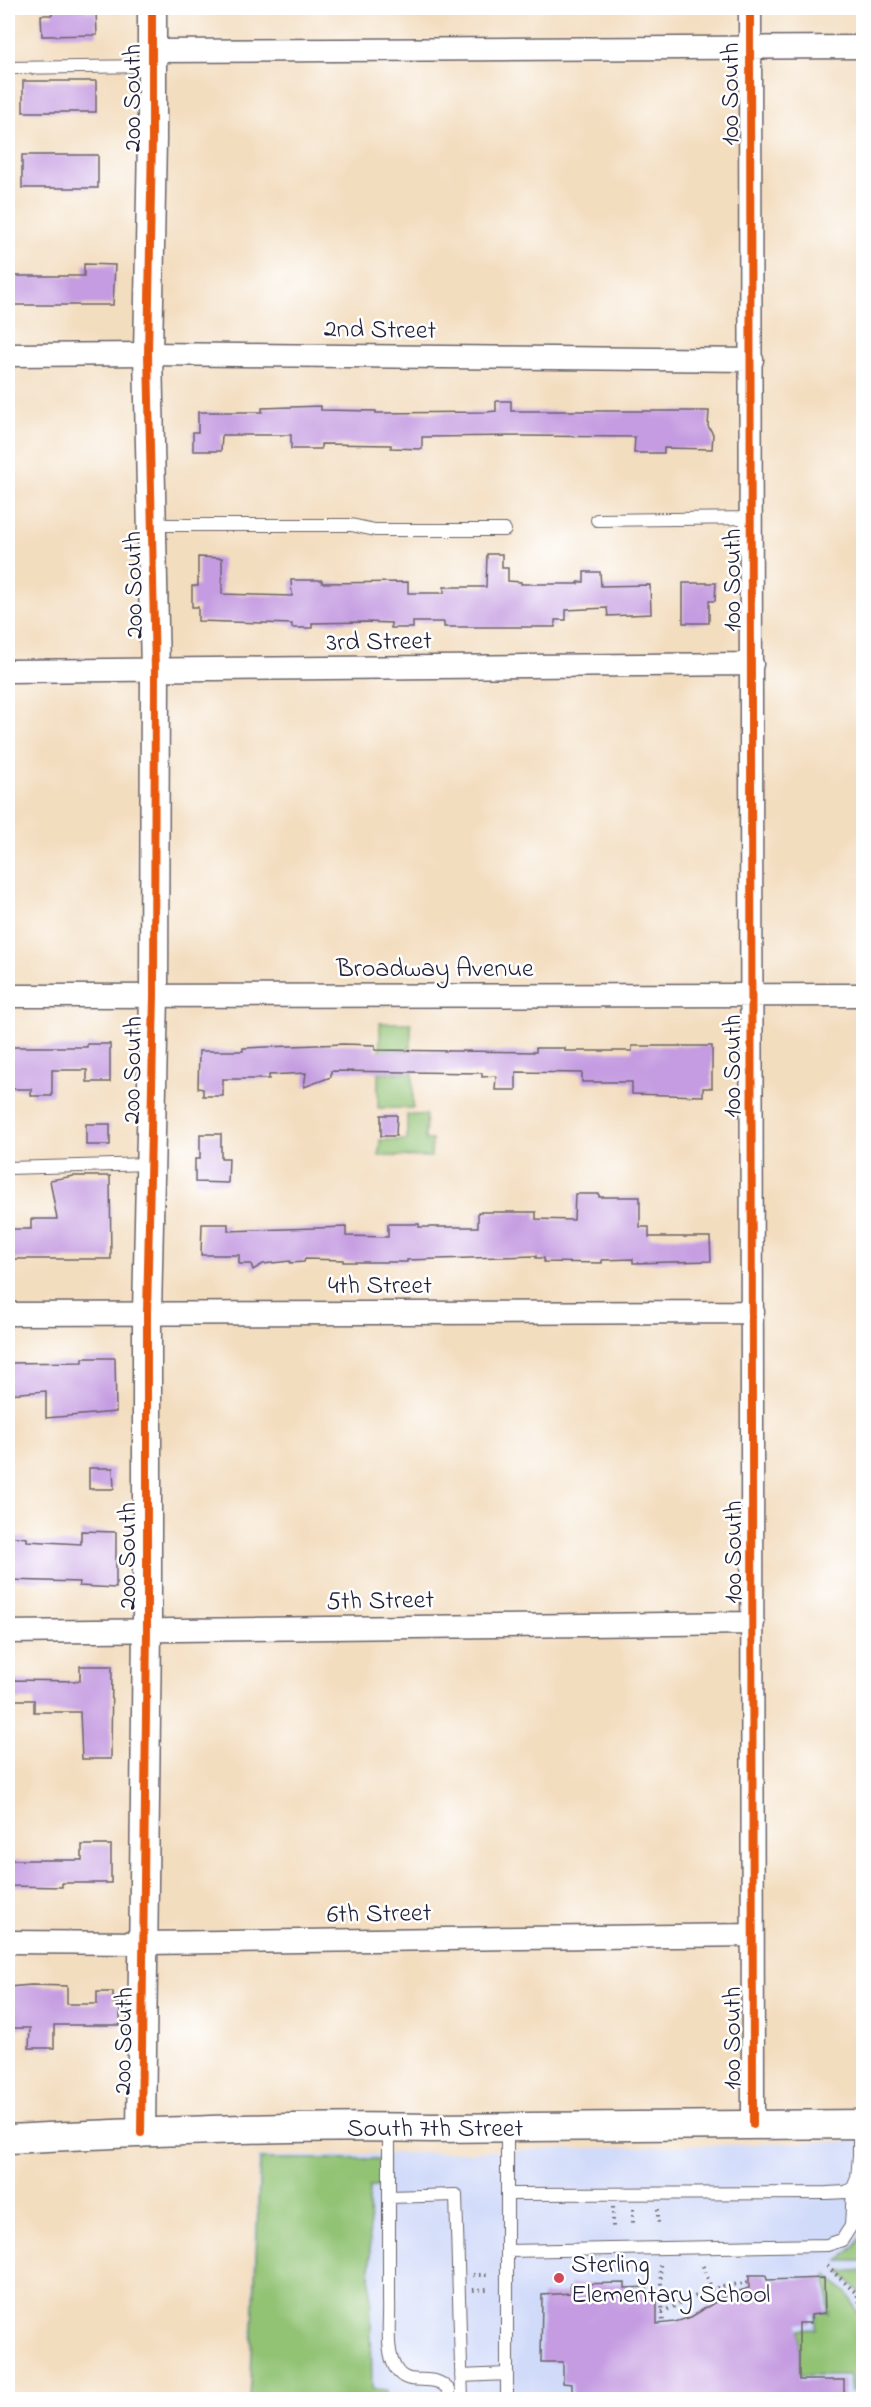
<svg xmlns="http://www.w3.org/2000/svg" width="871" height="2407" viewBox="0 0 871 2407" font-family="'Indie Flower',sans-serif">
  <rect width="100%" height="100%" fill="#fff"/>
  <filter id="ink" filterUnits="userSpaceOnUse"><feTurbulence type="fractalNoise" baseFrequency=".0167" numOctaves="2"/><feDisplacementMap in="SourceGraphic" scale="12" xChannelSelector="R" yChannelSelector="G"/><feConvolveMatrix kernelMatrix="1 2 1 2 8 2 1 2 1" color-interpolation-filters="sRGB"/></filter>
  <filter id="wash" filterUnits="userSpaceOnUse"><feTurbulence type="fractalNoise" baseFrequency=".008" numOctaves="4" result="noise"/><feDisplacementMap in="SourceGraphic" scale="24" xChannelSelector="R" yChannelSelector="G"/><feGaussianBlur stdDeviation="1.35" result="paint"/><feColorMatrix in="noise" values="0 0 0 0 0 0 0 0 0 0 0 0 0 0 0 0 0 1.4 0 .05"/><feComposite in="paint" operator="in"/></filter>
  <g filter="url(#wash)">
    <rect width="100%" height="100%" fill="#f3ddbf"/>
    <path fill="#d0daf9" d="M863 2141V2399L249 2400 258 2157Z"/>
    <path fill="#92c374" stroke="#5a7258" stroke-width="1.5" d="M380 1023H411V1047H408V1050L380 1053Z
      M413 1072V1108H378V1073Z
      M407 1115H426L425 1140H432L431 1157 379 1156 380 1140H407Z
      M260 2159H386L385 2187H369L372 2389 386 2390 387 2399 250 2400Z
      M863 2232V2261H839L855 2246Z
      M863 2270H864L863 2300 861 2294 841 2272Z
      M827 2275 849 2296 863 2322V2374L859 2391 851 2392 849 2375H799V2330L816 2329V2314L825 2311 829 2315Z"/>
    <g id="blocks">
      <path fill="#c59ce1" d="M52 8H86V11H96L97 35 42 36 41 15H52Z
        M23 81H96V112H23Z
        M22 155H98V188H22Z
        M84 264 115 265 113 305H8V276H84Z
        M496 401H511V411H709L708 426 713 434 712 449 664 448V453H634L635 437 523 436 422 437V449L391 448V445L321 444V449H291V435H222L221 451H193V432H198V412H262V408L321 406V410L376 411V413L486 412 496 411Z
        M487 554H502V568H508V581L521 582V584H578V582H584V572H600L601 586 650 585 651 614 608 616 607 608 566 610V620H555V627H444V622H413V628H391V623L366 622 312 623V628H292V624L198 621V607H192V586H198V557L222 558V594L292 596 291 580H322V583L408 582V593H444V587H486Z
        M683 583H716L715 601H709V623H683Z
        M87 1044H110V1082H87V1070H52V1096H31V1089H8V1047H87Z
        M343 1044 375 1045V1050L536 1052V1048H565V1051H632V1046H712V1088H703V1096L632 1094V1082H582V1073L516 1072V1090H495L496 1076 482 1077V1073L331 1071V1077L304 1087 306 1073 269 1075V1079H223V1096H203V1089L198 1088 199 1051H243V1048Z
        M381 1115H397L396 1136H381Z
        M86 1124H110V1145H86Z
        M200 1134H221V1158H229L228 1183 195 1182V1159H200Z
        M74 1176H110L111 1259H8V1229H31V1219H57L50 1180Z
        M575 1194H599V1197H640V1227H649V1237H710L711 1261 633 1263V1259L602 1260V1263L544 1262V1258H536V1256L407 1260V1262H343V1260L305 1259 304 1262 290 1263V1261L263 1264 253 1270 251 1264H239V1255H201L202 1224H228V1231L346 1227V1236L388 1237V1224H419V1227H478V1212H536V1219L574 1220Z
        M83 1358H115L116 1412 46 1418V1391L8 1394V1363L83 1362Z
        M89 1468H113L114 1489H89Z
        M81 1531 116 1532V1588L79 1586 80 1582 8 1580V1536L27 1538V1541L81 1544Z
        M80 1666H112L111 1759H82L80 1712H34V1700H8V1680L80 1681Z
        M82 1845H111V1883H62V1887L8 1886V1860H82Z
        M31 1985 67 1986V2004H97V1992H113V2003H120V2025H54V2048H29L30 2028H8V1987Z
        M749 2275H766L767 2280 824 2278 825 2313 811 2315V2323H799V2380H844V2400H572V2384L563 2383V2362H541L542 2295 571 2293 570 2284 625 2283V2288L647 2287V2292H657V2324L675 2322 691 2317 725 2296 749 2288Z"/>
    </g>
  </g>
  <g filter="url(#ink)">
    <use href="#blocks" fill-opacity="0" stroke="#6b6369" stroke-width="1.5"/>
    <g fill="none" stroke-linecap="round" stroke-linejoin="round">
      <g stroke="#6b6369" stroke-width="14">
        <path id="service" d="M8 68 152 66
          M597 520 752 518
          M152 525H351L375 530H505
          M8 1168 150 1164
          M389 2127C389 2185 389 2243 389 2301 390 2321 385 2351 396 2369 407 2386 423 2376 438 2382 442 2383 446 2387 449 2390V2400
          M507 2128V2400
          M507 2194 827 2193 846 2192 853 2188
          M389 2197 456 2195 462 2400
          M507 2251 827 2245 842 2240 851 2226 853 2188 857 2178 859 2155V2124
          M461 2376 507 2374"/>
      </g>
      <g stroke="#6b6369" stroke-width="25">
        <path id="minor" d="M750 8 753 2124
          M152 51 864 47
          M8 355 148 354 752 360
          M8 671 752 664
          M8 996 864 995
          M8 1314 753 1312
          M8 1632 753 1623
          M8 1942 144 1943 752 1935"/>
      </g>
      <g stroke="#6b6369" stroke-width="31">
        <path id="tertiary" d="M141 2133 147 1630V1313L154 996 155 671 148 354 152 139V8
          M8 2139C149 2132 290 2125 432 2128L864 2124"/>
      </g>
      <path stroke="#6b6369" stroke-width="4" stroke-dasharray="1.5 4.5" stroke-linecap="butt" d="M613 2207V2227
        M633 2209V2226
        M658 2209V2226
        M660 2265 663 2323
        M703 2266 716 2301
        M827 2266 857 2294 864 2314
        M473 2275H488
        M473 2290 488 2289
        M662 2312 711 2289 749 2282"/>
      <use href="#service" stroke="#fff" stroke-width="12"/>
      <use href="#minor" stroke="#fff" stroke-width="22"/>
      <use href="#tertiary" stroke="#fff" stroke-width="28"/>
      <g stroke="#fff" stroke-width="11">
        <path id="cycleway" d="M750 8 753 2124
          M141 2133 147 1630V1313L154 996 155 671 148 354 152 139V8"/>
      </g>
      <use href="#cycleway" stroke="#e8590c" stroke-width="8"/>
    </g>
  </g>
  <circle fill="#d1495b" stroke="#fff" stroke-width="2" cx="559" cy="2278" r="6"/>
  <g text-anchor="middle" stroke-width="5" stroke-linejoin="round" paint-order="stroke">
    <g font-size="26" fill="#22223b" stroke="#fff">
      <text transform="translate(729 94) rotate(-90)" y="9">100 South</text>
      <text transform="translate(131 98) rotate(-90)" y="9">200 South</text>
      <text transform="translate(380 328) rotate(1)" y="9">2nd Street</text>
      <text transform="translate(731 580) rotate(-90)" y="9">100 South</text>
      <text transform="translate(132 585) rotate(-91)" y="9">200 South</text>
      <text transform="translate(379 640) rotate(-1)" y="9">3rd Street</text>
      <text x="435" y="976">Broadway Avenue</text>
      <text transform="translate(731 1066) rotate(-90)" y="9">100 South</text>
      <text transform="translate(131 1070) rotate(-89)" y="9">200 South</text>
      <text x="380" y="1293">4th Street</text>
      <text transform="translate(732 1552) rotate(-90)" y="9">100 South</text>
      <text transform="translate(126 1556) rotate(-90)" y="9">200 South</text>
      <text transform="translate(380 1599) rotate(-1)" y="9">5th Street</text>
      <text transform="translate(379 1912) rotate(-1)" y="9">6th Street</text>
      <text transform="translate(731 2038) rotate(-90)" y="9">100 South</text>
      <text transform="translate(122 2041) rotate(-89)" y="9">200 South</text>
      <text x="435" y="2136">South 7th Street</text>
    </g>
    <g font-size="26" fill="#22223b" stroke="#fff" text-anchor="start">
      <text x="571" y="2272">Sterling<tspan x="571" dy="30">Elementary School</tspan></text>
    </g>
  </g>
  <rect width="871" height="2407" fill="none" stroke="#fff" stroke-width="30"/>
</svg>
